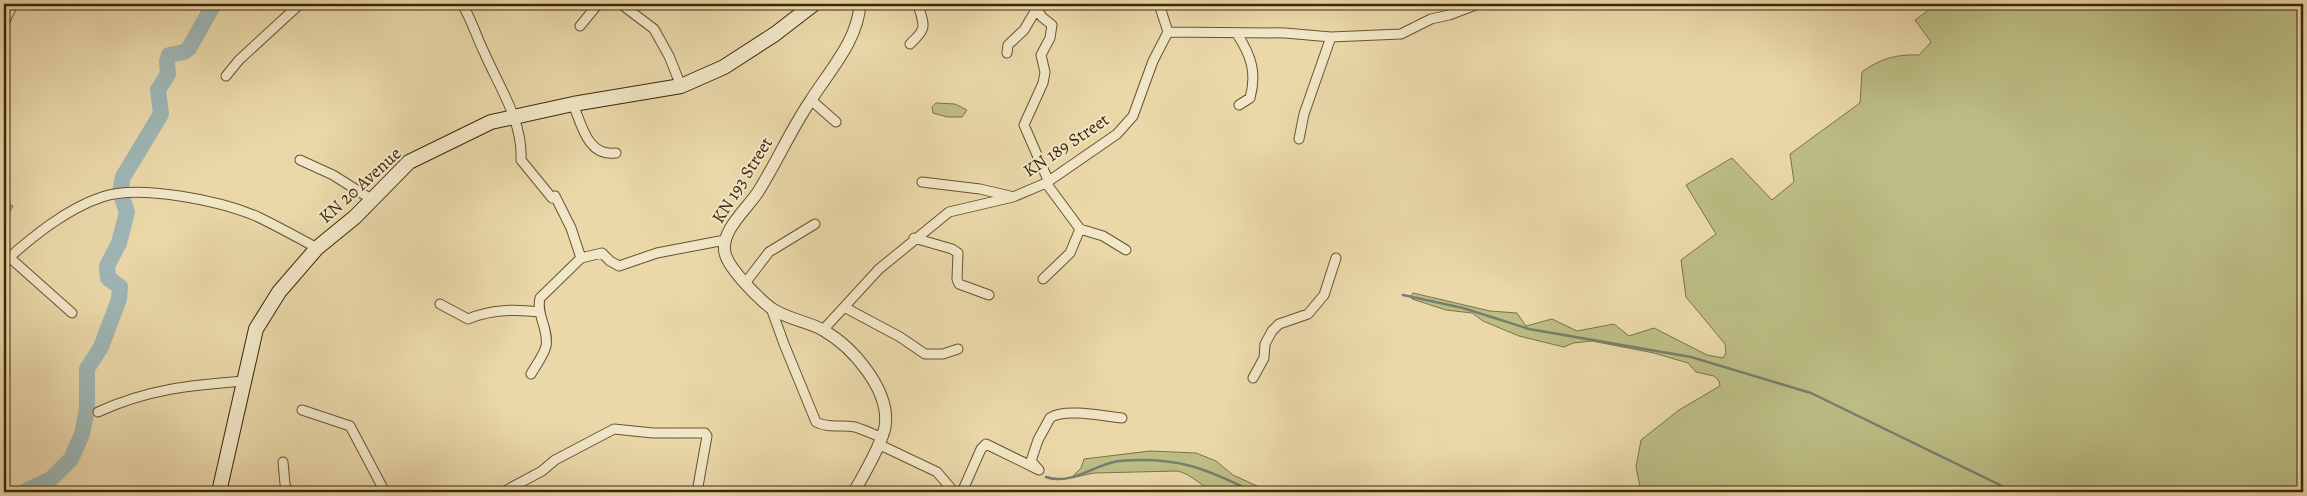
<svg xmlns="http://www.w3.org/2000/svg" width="2307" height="496" viewBox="0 0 2307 496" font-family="Alegreya,serif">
  <rect width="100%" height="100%" fill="#ead8a9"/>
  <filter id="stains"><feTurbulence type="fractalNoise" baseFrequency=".004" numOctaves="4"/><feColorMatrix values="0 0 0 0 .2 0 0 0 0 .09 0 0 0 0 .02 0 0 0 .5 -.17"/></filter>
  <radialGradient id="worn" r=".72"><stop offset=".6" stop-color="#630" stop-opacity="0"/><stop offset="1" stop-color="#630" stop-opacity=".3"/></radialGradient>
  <path fill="#bcbd84" stroke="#7c7246" d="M1937 4H2303V492H1641L1636 467 1641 440 1679 410 1720 386 1719 381 1714 376 1696 372 1688 363 1654 353 1592 341 1573 343 1564 347 1519 336 1483 321 1472 313 1446 310 1412 299 1411 296 1413 293 1490 311 1517 313 1526 326 1552 319 1577 331 1614 324 1629 336 1654 328 1707 355 1723 358 1726 353 1725 344 1686 297 1681 260 1716 234 1686 185 1732 158 1772 200 1794 182 1790 154 1860 103 1862 72C1879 59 1896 54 1919 55L1931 42 1915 20Z
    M936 103 955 104 967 110 962 117H947L933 113 932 107Z
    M4 201 13 206 5 220 4 219Z
    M1150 451 1196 453 1216 461 1233 475 1268 491 1282 492C1265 492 1233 496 1218 492 1201 488 1193 474 1177 471L1094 473 1071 478 1081 468 1084 459Z"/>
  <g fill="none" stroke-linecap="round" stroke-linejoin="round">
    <path stroke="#777d70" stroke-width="2.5" d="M1403 295 1463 308 1529 329 1691 357 1811 393 2002 486
      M1046 477C1071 486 1095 464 1119 461 1178 456 1203 468 1254 492"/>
    <path stroke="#9eb6b5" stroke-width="16" d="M24 492 51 479 71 459 82 434 87 409V369L101 347 119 299 120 287 108 278 107 266 119 243 127 212 120 192 123 177 161 114 158 90 168 74 167 61 169 55 184 52 189 48 214 4"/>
    <g stroke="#685330" stroke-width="11">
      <path id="minor" d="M462 4C472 20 476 36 484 52 499 87 523 121 521 160L552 198 555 196 571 228 581 258
        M621 4 654 29 669 56 681 86
        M1034 4 1042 17 1052 25 1050 38 1041 55 1045 72 1043 83 1024 125 1048 180
        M4 23 13 4
        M580 26 598 4
        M1168 32 1285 33 1331 37 1401 34 1431 19 1449 15 1478 4
        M1237 34C1251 55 1257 73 1250 98L1239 105
        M910 44C928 27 924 27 918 4
        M1007 53 1008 45 1024 30 1037 8
        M226 76 239 60 300 4
        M811 100 836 122
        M573 104C582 126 588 157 616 153
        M1299 139 1304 114 1331 37
        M300 160 333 175 371 199
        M922 182 980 189 1010 196
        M1046 183 1080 229 1103 236 1126 250
        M914 238 952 249 958 253 957 279 959 284 989 295
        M9 257 72 313
        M4 262C32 237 66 209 102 197 140 184 220 201 256 216 277 226 297 237 317 248
        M1043 279 1070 253 1080 229
        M746 282 769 252 815 224
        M440 304 468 319C491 309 515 309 540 312
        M844 307 900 337 925 354H943L958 349
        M771 308 784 344 816 422C829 429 841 424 855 427 864 430 873 434 881 437
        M823 330 879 269 949 212 1013 197 1046 183 1117 134 1133 116 1153 61 1168 32 1159 4
        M531 374C536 365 544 355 546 346 549 329 536 315 540 298L581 258 602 253 610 261 619 266 657 253 725 240
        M1253 378 1264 358 1265 344 1272 331 1279 324 1308 314 1324 295 1336 258
        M302 410 350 426 385 492
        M98 412C148 389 191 385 244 381
        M878 444 937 472 954 492
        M283 462 285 484 288 492
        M503 492 542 471 555 460 614 429 653 433H705L707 436 697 492
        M962 492 981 449 986 444 1039 470 1031 461 1038 440 1050 418C1064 408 1103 416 1122 418"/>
    </g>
    <g stroke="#685330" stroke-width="13">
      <path id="tertiary" d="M854 492C863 476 882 444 885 427 891 391 853 347 823 330 807 321 786 319 771 308 758 298 728 268 725 253 720 231 747 209 758 192 777 162 791 129 811 100 830 70 858 40 860 4"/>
    </g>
    <g stroke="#3c2708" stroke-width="16">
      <path id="secondary" d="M219 492 256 329 279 292 317 248 355 217 409 162 491 122 573 104 681 86 724 67 775 34 814 4"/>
    </g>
    <use href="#minor" stroke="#f1e6c7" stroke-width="9"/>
    <use href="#tertiary" stroke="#f1e6c7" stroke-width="11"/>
    <use href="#secondary" stroke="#f1e6c7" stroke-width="14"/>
  </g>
  <g text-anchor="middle" stroke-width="4" stroke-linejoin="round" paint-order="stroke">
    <g font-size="18" fill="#3c2708" stroke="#f1e6c7">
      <text transform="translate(1066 145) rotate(-34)" y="6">KN 189 Street</text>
      <text transform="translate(742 180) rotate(-58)" y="6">KN 193 Street</text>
      <text transform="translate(360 185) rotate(-42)" y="6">KN 20 Avenue</text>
    </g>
  </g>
  <rect width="2307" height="496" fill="none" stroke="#ead8a9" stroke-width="20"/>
  <rect x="5" y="5" width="2297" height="486" fill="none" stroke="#3c2708" stroke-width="2.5"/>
  <rect x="10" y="10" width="2287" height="476" fill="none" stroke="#3c2708"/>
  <rect width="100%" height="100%" filter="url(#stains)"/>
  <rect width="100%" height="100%" fill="url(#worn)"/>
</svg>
